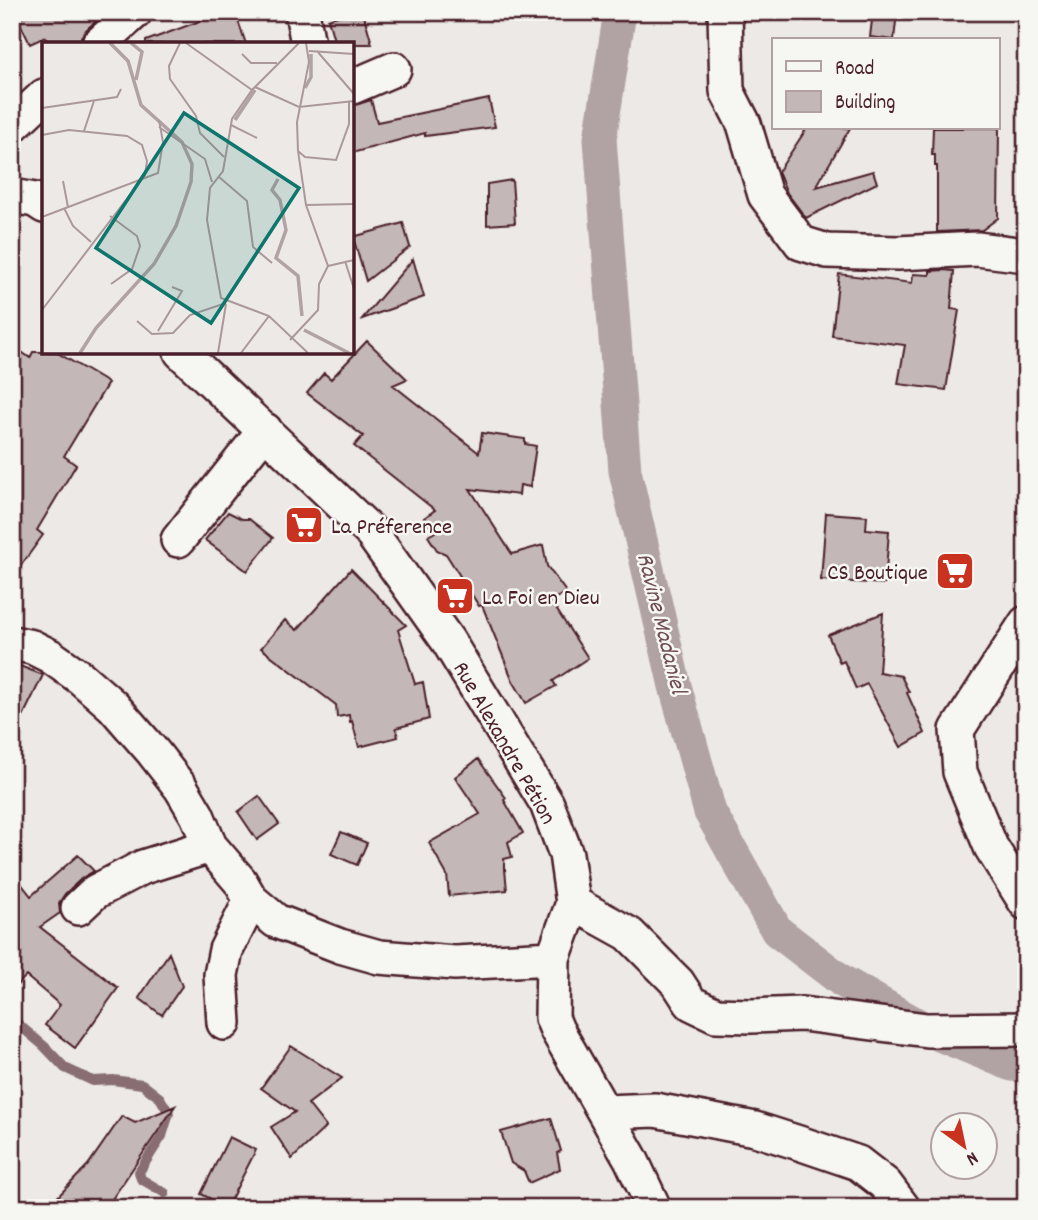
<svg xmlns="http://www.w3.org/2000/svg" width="1038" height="1220" viewBox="0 0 1038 1220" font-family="Dekko,sans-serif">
  <rect width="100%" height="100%" fill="#ece9e6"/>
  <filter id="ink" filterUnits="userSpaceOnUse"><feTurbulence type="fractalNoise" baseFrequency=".0143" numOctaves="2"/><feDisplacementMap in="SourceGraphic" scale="14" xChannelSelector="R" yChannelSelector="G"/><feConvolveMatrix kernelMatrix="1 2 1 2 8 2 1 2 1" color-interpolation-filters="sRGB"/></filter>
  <g filter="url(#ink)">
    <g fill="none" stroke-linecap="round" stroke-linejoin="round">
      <path stroke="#886e73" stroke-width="10" d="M12 1019 44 1046 65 1068 93 1081 113 1080 142 1084 160 1098 169 1113 162 1136 139 1172 141 1179 165 1193"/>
      <path stroke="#b1a2a3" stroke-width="33" d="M620 12 600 139 625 471 675 686 710 812 777 931 842 981 927 1030 1012 1065 1026 1066"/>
    </g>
    <path fill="#c4b7b7" stroke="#4a1f2b" stroke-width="2" d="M30 12H106L86 30 81 37 80 44H50L45 37 30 44 18 19 30 13Z
      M224 12H235L246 44H146V41Z
      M350 12H363L372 44H335L328 19Z
      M873 12H897L894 40 870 37Z
      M489 99 495 127 425 136V133L352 153V106L371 100 377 122Z
      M807 128H850L816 187 873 171 877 183 806 218 787 193 778 172Z
      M933 128H999L998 218 982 230 937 232V166H935V155H932Z
      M512 180 515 223 487 225V184Z
      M403 223 410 247 366 281 353 237Z
      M413 259 424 297 362 319Z
      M943 270 954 271 951 309 959 310 946 390 898 384 905 345 832 336 839 274 912 283 913 274 930 275V271Z
      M367 341 407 379 393 385 479 453 482 433 525 439V444L536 446 530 487 520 485 519 495 470 489 512 554 543 545 547 566 566 592 551 601 588 658 553 681 556 686 526 703 513 681 482 605 479 606 446 554 437 550 428 536 435 532 424 518 435 510 354 446 363 436 307 393 324 373 331 379Z
      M12 345 30 358 33 352H56L108 383 64 456 76 465 37 530 43 535 12 578Z
      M228 512 242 519H249L273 538 247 571 205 540Z
      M826 513 867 516 866 529 889 531 885 584 821 580Z
      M351 569 406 625 398 630 415 684 423 682 429 719 396 728 398 737 359 747 352 721 350 722 349 715 337 717 336 705 261 648 285 620 297 630Z
      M883 613 879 672 901 676 909 692 907 693 925 733 901 747 867 684 856 689 844 661 840 663 828 635Z
      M12 663 43 675 12 739Z
      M478 759 506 798 504 800 523 833 508 842 512 857 504 859 507 890 449 896 447 875 429 843 480 814 455 777Z
      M259 796 279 824 257 840 238 812Z
      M341 832 367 843 357 865 331 854Z
      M78 855 94 871 82 878 65 894 59 903 60 913 40 927 118 988 75 1048 45 1025 60 1005 26 976 12 990V872L31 896Z
      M169 953 182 986 162 1015 139 998Z
      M291 1046 342 1078 308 1104 326 1127 292 1159 271 1127 295 1112 261 1088Z
      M175 1106 106 1208H47L88 1165 122 1116 135 1123Z
      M551 1118 561 1151 557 1153 560 1169 529 1183 524 1171 511 1163 501 1132Z
      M229 1137 256 1150 227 1207 201 1194Z"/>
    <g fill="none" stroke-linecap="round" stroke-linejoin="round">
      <g stroke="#4a1f2b" stroke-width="38">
        <path id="minor" d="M302 12 308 44
          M725 12 727 91 744 124 765 195 801 243 827 251 898 253 977 249 1026 255
          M99 44 135 12
          M352 87 394 69
          M12 126 44 96
          M12 196 35 200 44 206
          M181 352 370 531 448 641 547 804 566 854 573 903 553 958 552 1018 557 1030 631 1159 654 1208
          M178 540 265 430
          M1026 623 957 730 960 772 991 847 1026 903
          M12 643 32 647 50 656 81 678 113 706 153 752 181 788 197 815 210 846 240 881 251 900 276 921 340 946 379 957 455 963 553 958
          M573 903 629 934 678 983 691 1003 716 1015 751 1016 802 1014 927 1030 1026 1029
          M78 908 95 892 143 867 210 846
          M224 1023 221 975 226 950 251 900
          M605 1112 655 1110 755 1129 799 1143 858 1163 885 1184 903 1208"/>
      </g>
      <use href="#minor" stroke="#f6f6f2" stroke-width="33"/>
    </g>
  </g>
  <defs>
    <g id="supermarket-square" transform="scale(2.0125)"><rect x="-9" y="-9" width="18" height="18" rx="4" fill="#c8321e" stroke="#f6f6f2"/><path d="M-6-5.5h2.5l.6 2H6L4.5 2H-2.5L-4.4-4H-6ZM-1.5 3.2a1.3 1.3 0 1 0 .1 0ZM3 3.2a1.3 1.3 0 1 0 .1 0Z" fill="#fff"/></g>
  </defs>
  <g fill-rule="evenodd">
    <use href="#supermarket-square" x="304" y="525"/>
    <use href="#supermarket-square" x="955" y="571"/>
    <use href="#supermarket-square" x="455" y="596"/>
  </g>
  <g text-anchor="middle" stroke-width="5" stroke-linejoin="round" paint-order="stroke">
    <g font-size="23" fill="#4a1f2b" stroke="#f6f6f2" text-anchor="start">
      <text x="331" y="533">La Préference</text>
      <text x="928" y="579" text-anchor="end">CS Boutique</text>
      <text x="482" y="604">La Foi en Dieu</text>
    </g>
    <g font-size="23" fill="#4a1f2b" stroke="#f6f6f2">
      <text transform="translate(506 742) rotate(60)" y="8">Rue Alexandre Pétion</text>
    </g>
    <g font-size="24" font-style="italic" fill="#6e4d55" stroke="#f6f6f2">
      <text transform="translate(663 623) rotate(76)" y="8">Ravine Madaniel</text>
    </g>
  </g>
  <g transform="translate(42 42)">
    <rect width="312" height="312" fill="#ece9e6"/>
    <path fill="none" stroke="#b1a2a3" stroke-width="3.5" d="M89 1 100 10 94 38M263 46 269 35V12M193 78 213 48M236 137 230 148 238 158 244 188 234 216 256 234 260 274M262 288 307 311M38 311 54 286 112 222 134 184 149 140 150 122 140 100 99 63 86 19 68 1"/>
    <path fill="none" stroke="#ab989b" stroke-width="2" d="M138 1 127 24 128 37 154 74 158 91 182 115M144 1 210 48M257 1 210 48 190 77 181 129 168 146 165 178 179 256 227 274 266 311M264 1 267 20 255 80 256 109 264 163 286 224M267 9 312 12M275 9 312 52M200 12 209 21H235M213 45 257 65 312 59M0 66 75 55 79 47M189 83 215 96M117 85 163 117 170 140M42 89 52 59M0 93 27 88 85 94 100 103 105 119 103 133 0 268M256 109 263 115 294 118 307 82V60M177 135 205 159 211 205 230 221M21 139 26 165M264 163 312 162M22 166 31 184 49 200M68 174 95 194 98 204 90 227 69 242M0 175 116 131 121 100 117 78M303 219 312 247M286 224 312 218M95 279 110 292 131 291 148 273 184 261M116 289 140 249 130 245M248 298 276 268 277 242 286 224M176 311 184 262M199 311 227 274"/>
    <path fill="#0f766e" fill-opacity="0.15" stroke="#0f766e" stroke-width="3.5" d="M142 71 257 146 169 281 54 206Z"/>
    <rect width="312" height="312" fill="none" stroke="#4a1f2b" stroke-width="3.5"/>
  </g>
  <rect width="1038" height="1220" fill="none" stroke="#f6f6f2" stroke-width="42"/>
  <rect x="21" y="21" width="996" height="1178" fill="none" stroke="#4a1f2b" stroke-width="2.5" filter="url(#ink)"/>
  <rect x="772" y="38" width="228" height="91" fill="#f6f6f2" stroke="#b1a0a2" stroke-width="2"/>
  <rect x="786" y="61" width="35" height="10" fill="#f6f6f2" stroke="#b1a0a2" stroke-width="2"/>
  <text x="835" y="74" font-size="21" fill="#4a1f2b">Road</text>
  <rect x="786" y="91" width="35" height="21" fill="#c4b7b7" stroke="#b1a0a2" stroke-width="2"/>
  <text x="835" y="108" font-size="21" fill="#4a1f2b">Building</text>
  <g transform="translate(964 1146) rotate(147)"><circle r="33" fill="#f6f6f2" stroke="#b1a0a2" stroke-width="2"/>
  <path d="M0-5L12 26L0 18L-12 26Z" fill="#c8321e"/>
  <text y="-10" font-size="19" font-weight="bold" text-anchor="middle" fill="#4a1f2b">N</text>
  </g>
</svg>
